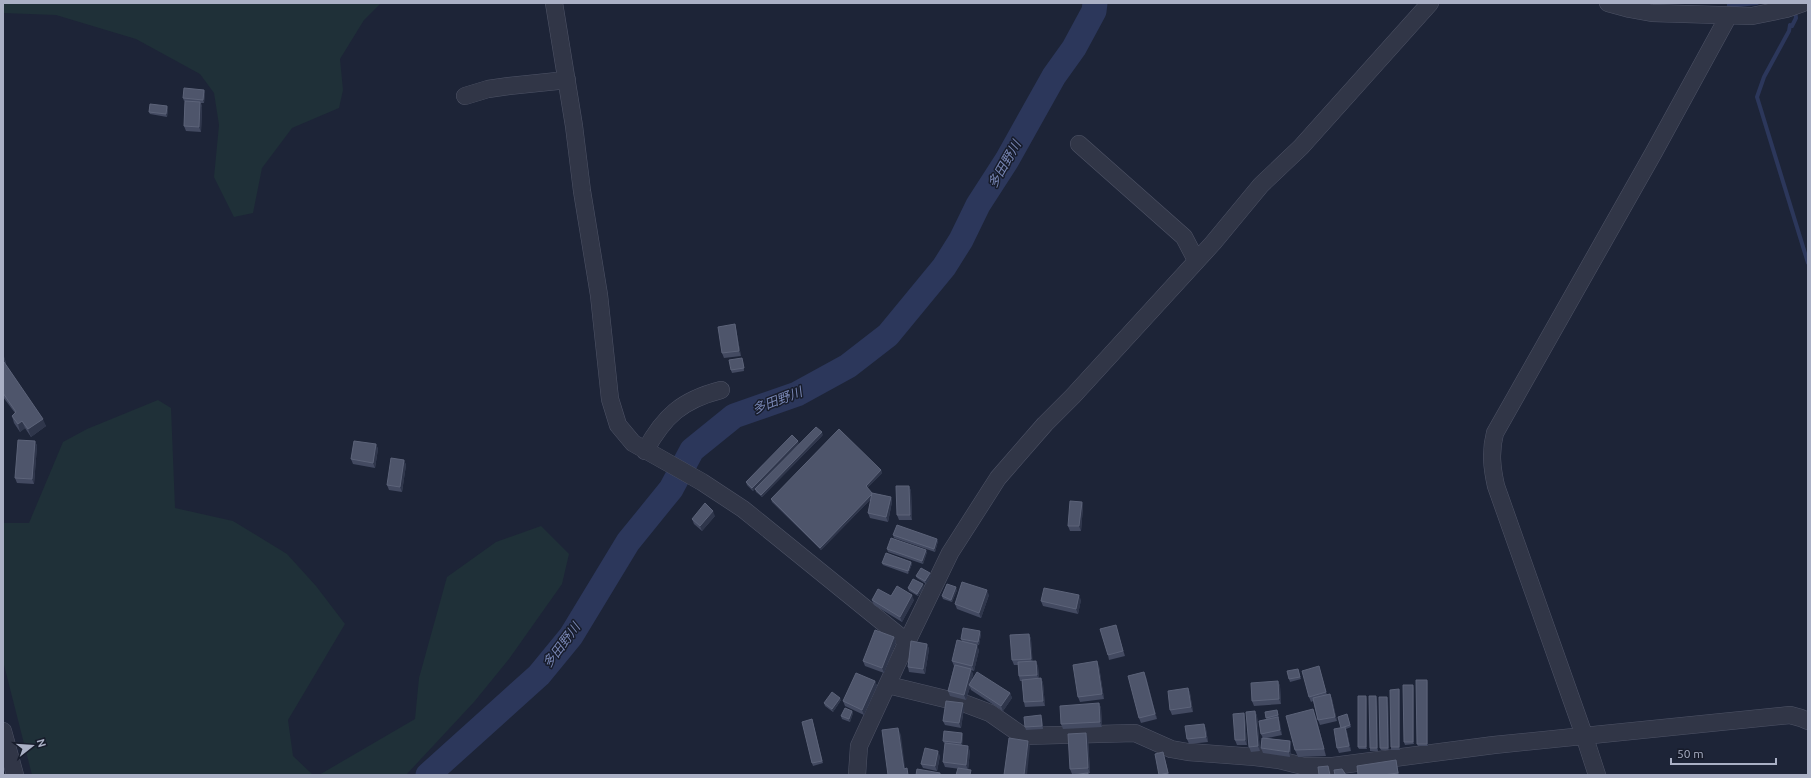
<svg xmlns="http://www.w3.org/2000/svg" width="1811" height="778" viewBox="0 0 1811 778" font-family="Ubuntu,'Noto Sans JP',sans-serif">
  <rect width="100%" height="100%" fill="#1d2437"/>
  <path fill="#1f3038" d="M3 3H381L364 20 340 59 343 90 339 108 292 128 262 168 253 213 234 217 214 177 219 125 214 93 200 74 136 39 56 15 3 13Z
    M158 400 171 408 175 508 233 521 287 554 316 586 345 624 288 720 293 756 313 775H32L3 661V523H29L63 442 87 429Z
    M541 526 569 554 562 584 509 659 474 702 406 775H319L415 719 419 678 447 577 496 542Z"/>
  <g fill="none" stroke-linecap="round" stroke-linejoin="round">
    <path stroke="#2c375b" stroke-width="4" d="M1729 3V6L1757 3
      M1795 11 1796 18 1792 26 1790 25 1789 31 1764 77 1757 97 1808 263"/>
    <path stroke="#2c375b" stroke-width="25" d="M428 775 539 675 571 636 628 542 671 489 692 450 734 416 797 394 848 366 888 335 944 267 961 240 978 205 1007 160 1054 76 1074 48 1094 11 1095 3"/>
    <g stroke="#4e5366" stroke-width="18">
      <path id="minor" d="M554 3 574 126 582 191 599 295 610 399 618 425 633 443 702 482 743 509 907 642
        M1608 3 1630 9 1652 13 1752 16 1786 9 1803 3
        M465 96 488 89 509 86 567 80
        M1079 144 1184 237 1196 260
        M645 451C664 416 682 400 721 390
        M888 685 966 704 990 713 1023 736 1135 733 1171 749 1188 752 1255 757 1279 760 1303 766H1333L1494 745 1790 715 1801 718 1808 721
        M3 731 15 775
        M857 775 859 746 907 642 950 553 998 478 1045 424 1073 396 1213 243 1261 185 1301 147 1430 3
        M1597 775 1584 735 1496 486C1492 468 1490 452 1495 433L1654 152 1729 15"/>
    </g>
    <use href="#minor" stroke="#313647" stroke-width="17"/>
  </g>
  <path fill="#434a61" d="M204 90 205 93 204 103H201L202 107 201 132 186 131 184 126 185 101H184L183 98Z
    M167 106 168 109 167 117 150 114 149 112Z
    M735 324 736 329 741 356 724 358 722 353Z
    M3 355 6 363 5 364 46 426 31 437 25 428 20 432 14 423 12 416 15 413 3 397Z
    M743 361 744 371 732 373 731 370Z
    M823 435 762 497 756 492 755 489Z
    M35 441 37 446 34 484 17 483 15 478Z
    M799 443 753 491 747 485 746 482Z
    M376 444 378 449 375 468 353 464 351 459Z
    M404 460 406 465 402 492 389 490 387 485Z
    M881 470 882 473 867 488 872 493 891 497 892 502 888 522 870 518 868 513 871 499 821 550 772 502 771 499Z
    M909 486 911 491 912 520H899L897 515Z
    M1082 502 1083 507 1081 531H1070L1068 526Z
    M715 516 702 531 694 524 692 519Z
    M893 535 938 541 935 552 894 538Z
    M887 549 927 552 923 564 888 552Z
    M911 562 912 564 908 574 883 565 882 563Z
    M916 576H931L926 584 917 578Z
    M924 587 918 596 909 591 908 588Z
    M957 590 952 602 943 599 942 596Z
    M989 595 981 618 957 609 955 604Z
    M872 600H914L902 622 874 605Z
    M1081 600 1078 614 1043 606 1041 601Z
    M1117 630 1125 656 1109 660 1108 655Z
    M981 634 979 645 974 644 979 650 974 671 971 670 973 674 971 682 1010 693 1012 698 1003 711 971 690 970 687 966 700 950 696 948 691 954 666 952 661 962 641 961 639Z
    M1029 634 1031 639 1032 661 1038 666 1039 678H1041L1043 683 1045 706 1025 707 1024 702 1022 681H1020L1019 676 1018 665H1014L1012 660Z
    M894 637 896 642 884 673 865 666 863 661Z
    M927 644 929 649 925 674 909 672 908 667Z
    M1099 666 1104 699 1080 702 1078 697Z
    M1319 666 1327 695 1330 694 1332 699 1337 721 1320 725 1318 720 1313 701 1311 702 1309 697Z
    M1298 669 1301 679 1290 682 1289 679Z
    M1146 677 1157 719 1141 723 1139 718Z
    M875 681 877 686 864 715 845 706 843 701Z
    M1278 681 1280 686 1281 704 1254 706 1252 701Z
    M1428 682V746H1418L1417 744Z
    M1188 688 1190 693 1193 712 1172 715 1170 710Z
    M1414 688V744L1405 745 1404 742Z
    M1399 689 1400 692V750H1391V747Z
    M1387 697 1388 699 1389 750H1381L1380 748Z
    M1377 698 1378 751H1370V748Z
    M1367 699V749H1359L1358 747Z
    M841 700 833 712 825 706 824 703Z
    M1099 703 1101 708 1102 727 1063 729 1061 724Z
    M964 708 961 728 945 725 943 721Z
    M1277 710 1279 718H1278L1282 735 1267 738 1290 741 1291 746 1290 757 1263 753 1261 748 1263 738 1261 734 1267 720 1266 718Z
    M852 711 853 713 850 722 842 719 841 716Z
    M1255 711 1257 716 1260 751 1251 752 1249 747Z
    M1244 713 1245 718 1247 745H1237L1235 740Z
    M1347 714 1351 727 1346 729 1347 732 1351 751 1339 753 1337 748 1341 728Z
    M1316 717 1326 756 1298 757 1295 750Z
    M1042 718 1043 729 1026 730 1025 727Z
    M812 719 823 763 813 766 812 763Z
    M1204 724 1206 729 1208 742 1189 744 1187 739Z
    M962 733 963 736 962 745 970 751 968 770 945 767 943 762 945 743H944L943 741Z
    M1088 738 1090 773 1072 774 1070 769Z
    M1163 752 1164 755 1169 775H1159Z
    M940 756 937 771 923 768 921 764Z
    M1396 760 1399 775H1358Z"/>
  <path fill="#2f364b" d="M204 90 205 93 204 103 203 100Z
    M200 102 202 107 201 132 199 127Z
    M167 106 168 109 167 117 166 114Z
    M735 324 736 329 741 356 739 351Z
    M3 356H4L6 363 3 365Z
    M43 419 46 426 31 437 28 429Z
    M22 421 25 428 20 432 18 424Z
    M822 432 823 435 762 497 761 495Z
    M35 441 37 446 34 484 32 479Z
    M798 441 799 443 753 491 752 488Z
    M376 444 378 449 375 468 373 463Z
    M404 460 406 465 402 492 400 487Z
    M881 470 882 473 866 489V486Z
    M909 486 911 491 912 520 910 515Z
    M873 493 874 496 821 550 820 548Z
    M891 497 892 502 888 522 886 517Z
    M1082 502 1083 507 1081 531 1079 526Z
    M713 511 715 516 702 531 700 526Z
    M937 539 938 541 935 552 934 549Z
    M926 550 927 552 923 564 922 561Z
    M911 562 912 564 908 574V571Z
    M930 573 931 576 926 584 925 581Z
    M923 584 924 587 918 596 917 594Z
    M956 587 957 590 952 602 951 600Z
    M987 590 989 595 981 618 979 613Z
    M912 595 914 600 902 622 900 617Z
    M1079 595 1081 600 1078 614 1076 609Z
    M980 631 981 634 979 645 978 642Z
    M1029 634 1031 639 1033 664 1031 659Z
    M894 637 896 642 884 673 882 668Z
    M927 644 929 649 925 674 923 669Z
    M977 645 979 650 974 671 972 666Z
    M1036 661 1038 666 1039 680 1037 675Z
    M1097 661 1099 666 1104 699 1102 694Z
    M971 669 973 674 970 685H969L970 687 966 700 964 695Z
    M1144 672 1146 677 1157 719 1155 714Z
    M1041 678 1043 683 1045 706 1043 701Z
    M1427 680 1428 682V746L1427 744Z
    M875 681 877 686 864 715 862 710Z
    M1278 681 1280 686 1281 704 1279 699Z
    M1413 685 1414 688V744L1413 742Z
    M1188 688 1190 693 1193 712 1191 707Z
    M1399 689 1400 692V750L1399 747Z
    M1010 693 1012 698 1003 711 1001 706Z
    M1330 694 1332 699 1337 721 1335 717Z
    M1366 696 1367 699V749L1366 747Z
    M1376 696 1377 698 1378 751 1377 748Z
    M1387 697 1388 699 1389 750 1388 748Z
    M840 698 841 700 833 712 832 709Z
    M963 703 964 708 961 728 959 723Z
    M1099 703 1101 708 1102 727 1100 722Z
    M1313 709 1316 717 1326 756 1324 749Z
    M852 711 853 713 850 722 849 719Z
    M1255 711 1257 716 1260 751 1258 746Z
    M1244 713 1245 718 1247 745 1245 740Z
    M1278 717 1280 722 1282 735 1280 730Z
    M1204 724 1206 729 1208 742 1206 737Z
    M1345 727 1347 732 1351 751 1349 746Z
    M898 728 901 735 906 775 904 769Z
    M962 733 963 736 962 745 961 743Z
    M1086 733 1088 738 1090 773 1088 768Z
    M1028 741 1030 746 1027 775H1024Z
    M1290 741 1291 746 1290 757 1289 752Z
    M968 746 970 751 968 770 966 765Z
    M938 751 940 756 937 771 935 766Z"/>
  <path fill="#4e556b" stroke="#5c6379" d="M184 88 204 90 203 100 183 98Z
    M185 101 200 102 199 127 184 126Z
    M150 104 167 106 166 114 149 112Z
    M735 324 739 351 722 353 718 327Z
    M742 358 744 368 731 370 729 360Z
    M3 362H4L43 419 28 429 22 421 18 424 12 416 16 412 3 393Z
    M816 427 822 432 761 495 755 489Z
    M839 429 881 470 866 486 872 493V494L820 548 771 499Z
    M792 435 798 441 752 488 746 482Z
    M18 440 35 441 32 479 15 478Z
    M354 441 376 444 373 463 351 459Z
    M391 458 404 460 400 487 387 485Z
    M896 486H909L910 515H897Z
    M872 493 891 497 886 517 868 513Z
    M1070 501 1082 502 1079 526H1068Z
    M705 503 713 511 700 526 692 519Z
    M897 525 937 539 934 549 893 535Z
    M891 538 926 550 922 561 887 549Z
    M886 553 911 562 908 571 882 563Z
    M921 568 930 573 925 581 916 576Z
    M913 579 923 584 917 594 908 588Z
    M962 582 987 590 979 613 955 604Z
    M947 584 956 587 951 600 942 596Z
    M897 586 912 595 900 617 872 600 878 589 891 596Z
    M1044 588 1079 595 1076 609 1041 601Z
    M1116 625 1123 651 1108 655 1100 629Z
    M963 628 980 631 978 642 961 639Z
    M875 630 894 637 882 668 863 661Z
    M1029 634 1031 659 1012 660 1010 635Z
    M957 640 977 645 972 666 952 661Z
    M911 641 927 644 923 669 908 667Z
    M1036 661 1037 675 1019 676 1018 662Z
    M1097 661 1102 694 1078 697 1073 665Z
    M955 665 971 669 964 695 948 691Z
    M1319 666 1326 692 1309 697 1302 671Z
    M1298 669 1300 677 1289 679 1287 671Z
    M977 672 1010 693 1001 706 969 685Z
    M1144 672 1155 714 1139 718 1128 676Z
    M856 673 875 681 862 710 843 701Z
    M1041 678 1043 701 1024 702 1022 680Z
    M1416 680H1427V744H1417Z
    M1278 681 1279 699 1252 701 1251 683Z
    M1403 685H1413V742H1404Z
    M1188 688 1191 707 1170 710 1168 691Z
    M1399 689V747H1391L1390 690Z
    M832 692 840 698 832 709 824 703Z
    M1330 694 1335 717 1318 720 1313 698Z
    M1358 696H1366V747H1358Z
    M1369 696H1376L1377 748H1370Z
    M1379 697H1387L1388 748H1380Z
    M946 701 963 703 959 723 943 721Z
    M1099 703 1100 722 1061 724 1060 706Z
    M845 708 852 711 849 719 841 716Z
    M1313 709 1324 749 1295 750 1286 716Z
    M1277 710 1278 715 1266 718 1265 712Z
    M1255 711 1258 746 1249 747 1246 712Z
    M1244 713 1245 740H1235L1233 714Z
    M1347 714 1350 725 1341 728 1338 717Z
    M1041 715 1042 726 1025 727 1024 717Z
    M1278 717 1280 730 1261 734 1259 721Z
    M812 719 822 761 812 763 802 722Z
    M1204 724 1206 737 1187 739 1185 726Z
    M1345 727 1349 746 1337 748 1334 729Z
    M898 728 904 769 907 768 908 775H888L882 730Z
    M944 731 962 733 961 743 943 741Z
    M1086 733 1088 768 1070 769 1068 734Z
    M1009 738 1028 741 1024 775H1004Z
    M1262 738 1290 741 1289 752 1261 748Z
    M945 743 968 746 966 765 943 762Z
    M925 748 938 751 935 766 921 764Z
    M1163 752 1168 773 1159 775 1155 754Z
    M1396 760 1398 773 1383 775H1358L1357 766Z
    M1328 766 1330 775H1319L1318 767Z
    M958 768 971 770 970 775H956Z
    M917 769 940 773V775H916Z
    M1342 769 1346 775H1335L1334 770Z
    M1088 773V775H1069Z"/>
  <g text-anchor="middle" stroke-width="3" stroke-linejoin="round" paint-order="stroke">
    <g font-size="13" font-style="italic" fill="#7886b4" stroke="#171c2b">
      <text transform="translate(1004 164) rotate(-60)" y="5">多田野川</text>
      <text transform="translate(777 400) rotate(-21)" y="5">多田野川</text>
      <text transform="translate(561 645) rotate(-53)" y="5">多田野川</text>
    </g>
  </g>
  <rect width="1811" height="778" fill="none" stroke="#aab0c5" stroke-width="8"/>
  <g transform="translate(32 746) rotate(73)" stroke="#171c2b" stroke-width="3" paint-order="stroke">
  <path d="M0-3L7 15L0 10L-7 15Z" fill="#aab0c5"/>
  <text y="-6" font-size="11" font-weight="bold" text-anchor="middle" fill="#aab0c5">N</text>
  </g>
  <path d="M1671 758v6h105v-6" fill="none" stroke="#aab0c5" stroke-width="2"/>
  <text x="1677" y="758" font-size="12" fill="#aab0c5" stroke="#171c2b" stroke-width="3" paint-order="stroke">50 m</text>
</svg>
